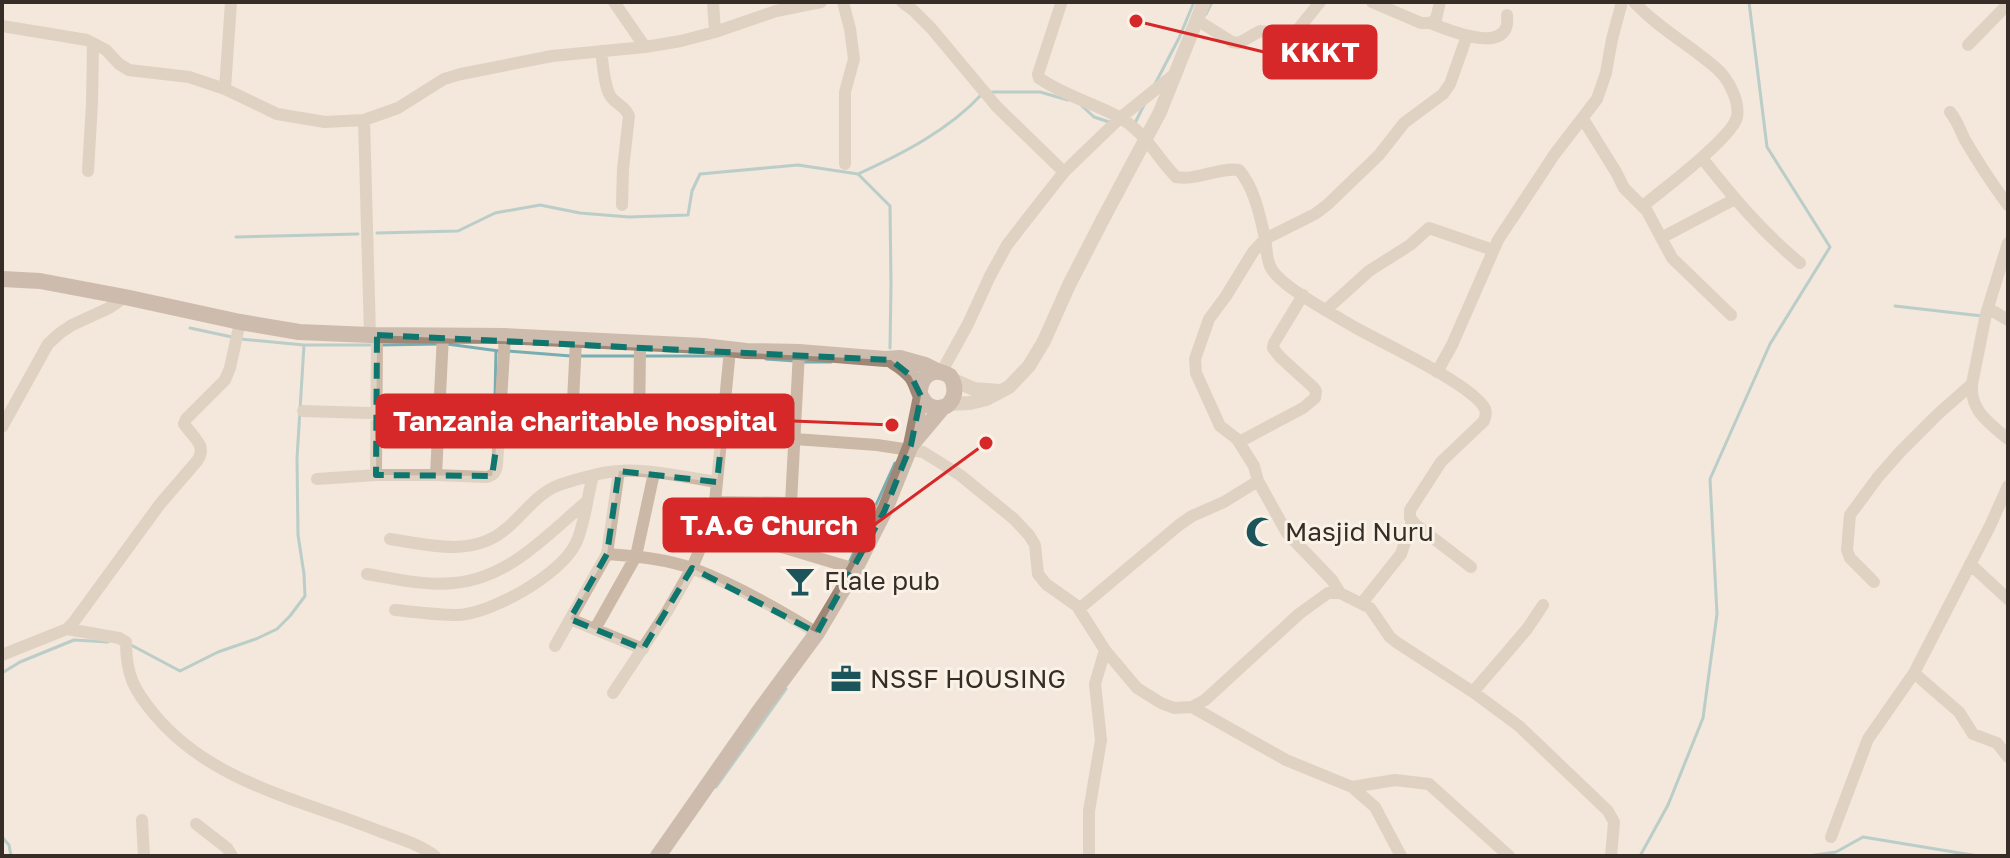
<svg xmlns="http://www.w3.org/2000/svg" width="2010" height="858" viewBox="0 0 2010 858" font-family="'Golos Text',sans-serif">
  <rect width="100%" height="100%" fill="#f3e8db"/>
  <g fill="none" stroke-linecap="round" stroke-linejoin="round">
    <path stroke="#78adb1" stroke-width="3" d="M1206 14 1212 2
      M1155 84 1179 38 1194 2
      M989 92H1040L1068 100
      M1082 106 1094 117 1109 122
      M1135 123 1144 105
      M858 174C902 154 949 130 982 94
      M377 233 458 231 495 213 540 205 580 213 629 217 688 215 692 191 700 174 798 165 858 174 890 206 891 284 890 348
      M236 237 358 234
      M1895 306 1982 316
      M190 328 232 337
      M240 339 304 345H372
      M447 344 499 351
      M379 345 440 344
      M507 351 571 356
      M579 356H635
      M643 356H723
      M766 359 795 361
      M802 362H831
      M495 398 496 351
      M527 434 599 438
      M604 438H614
      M875 507 895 463
      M848 565 872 514
      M131 645 180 671 218 652 256 639 277 629 290 616 305 596 304 574 298 535 297 458 304 345
      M2 673 20 662 74 640 108 642
      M716 787 786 689
      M2 837 9 845 11 856
      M1640 856 1668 805 1703 718 1717 614 1710 479 1770 344 1830 247 1767 147 1749 2
      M1808 856 1836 852 1863 837 1978 856"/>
    <path stroke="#cbb8a6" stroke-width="12" d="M614 2 645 47
      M713 2 715 32
      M843 2 850 29 854 59 845 92V164
      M902 2 914 11 931 28 997 107 1064 172
      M1372 2 1421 23H1430C1446 29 1496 51 1506 28 1508 24 1507 19 1507 15
      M1634 2C1658 28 1690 45 1716 68 1728 78 1740 101 1737 117 1732 138 1662 190 1643 206
      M1061 4 1038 74 1039 78C1063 95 1093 103 1119 117 1146 133 1155 155 1176 177 1197 181 1218 167 1239 170 1254 187 1260 216 1265 238 1267 248 1266 259 1271 268 1281 287 1336 316 1356 328 1381 342 1475 386 1485 409 1487 414 1485 417 1484 421L1441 462 1410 510V518L1416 525 1471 567
      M1197 20 1232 42 1239 43 1260 31 1287 35 1295 33 1320 2
      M1430 23 1436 19 1440 2
      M2 26 87 40 106 50 119 64 129 70 189 77 225 89 277 114 325 122 364 120 398 108 444 79 461 74 552 56 645 47 681 41 715 32 776 11 821 2
      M1968 45 2008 4
      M601 51C603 63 604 87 611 97 617 105 625 106 629 116L623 169 622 205
      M225 89 231 2
      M1950 112C1957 120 1960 130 1965 140 1978 162 1992 184 2008 205
      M1583 119 1616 172 1624 188 1647 211 1672 258 1731 315
      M364 120 370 335
      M1702 158C1733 197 1761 231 1800 263
      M88 171 92 103 93 43
      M1661 238 1735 199
      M2008 243 1986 314 1972 384C1970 411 1989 423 2008 439
      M1988 308 2008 320
      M1327 309 1369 271 1410 245 1429 228 1493 250
      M576 341 572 421 574 428 578 430 664 435 795 439 877 445 923 452 960 475 1014 519 1029 535 1035 545 1038 574 1046 584 1077 606 1105 650 1137 688 1161 703 1174 708 1192 707 1205 700 1299 614 1328 593H1340L1370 608 1390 637 1396 642 1473 692 1519 726 1608 811 1614 822 1611 856
      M942 371 968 324 990 276 1007 245 1031 214 1064 172 1120 118 1176 73
      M1437 372 1452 345 1498 240 1554 155 1597 99 1606 73 1612 39 1622 2
      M303 411 500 417
      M2 427 48 344 60 333 72 325 109 308 125 297
      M499 429 574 428
      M639 433 640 343
      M1239 442 1303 408 1315 398 1316 391 1314 388 1280 357 1273 348 1274 343 1303 295
      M376 475 377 335
      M436 475 443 335
      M317 479 376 475H436L487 477C494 475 496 472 497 465L505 336
      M715 502 791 503 884 512
      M791 503 799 352
      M707 532 772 544 855 569
      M390 539C429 545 474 558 507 528 525 513 536 494 559 485 577 479 600 472 619 471 646 468 689 478 717 482
      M607 554C635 556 667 559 694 569 735 585 780 610 817 633
      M1970 564 2008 599
      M367 574C396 579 425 586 454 583 508 579 547 535 586 502
      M1874 582 1850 558 1847 550 1850 515 1878 477 1901 451 1938 414 1972 384
      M1340 593 1332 580 1287 533 1258 481 1254 466 1237 439 1220 426 1196 373 1195 359 1209 319 1226 296 1253 252 1265 239 1315 214 1327 205 1379 155 1404 123 1443 94 1450 84 1467 36
      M1362 603 1401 554 1412 521
      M1079 609 1179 525 1192 516 1224 502 1258 481
      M395 610C415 612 436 615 457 615 491 614 561 575 576 543 585 524 587 497 593 476
      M570 619 643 649
      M67 629 119 638 126 642C126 675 134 690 154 714 211 783 300 799 379 831 398 838 419 844 435 856
      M595 629 636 556 654 473
      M555 646 607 554 619 471
      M2 655 67 629 73 623 160 504 197 461C208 446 193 437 184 424L186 419 225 380 230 368 240 322
      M1914 673 1959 712 1973 734 1997 743 2008 757
      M1473 692 1527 629 1543 605
      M613 693 668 610 692 568 707 532 715 502 730 350
      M1192 707 1286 760 1352 787 1375 807 1401 856
      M1352 787 1395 780 1429 784 1509 856
      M142 820 144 856
      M196 824 227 848 232 856
      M1831 837 1868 739 1914 673 1990 526 2008 486
      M1089 856V811L1101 740 1095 684 1105 650"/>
    <path stroke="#cbb8a6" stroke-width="14" d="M953 380 974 389 999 391
      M948 404 970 403 986 399 1009 387 1029 366 1044 341 1069 285 1103 219 1160 112 1204 2"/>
    <path stroke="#9f8777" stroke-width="16" d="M2 279 40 281 125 297 240 322 299 332 370 335 505 336 703 346 746 351 799 352 885 359 900 358 925 365 937 371
      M891 360C899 365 906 369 912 377 918 385 919 399 928 405 948 417 962 393 950 376 936 367 922 373 920 390
      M912 444 943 407
      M658 856 758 713 817 633 855 569 884 512 911 445 921 396"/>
  </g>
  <path d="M0 0H2010V858H0ZM377 335 891 360 911 376 921 396 911 445 884 512 817 633 692 568 643 649 570 619 607 554 619 471 717 482 722 436 499 429 492 476 376 475Z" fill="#f3e8db" fill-opacity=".55" fill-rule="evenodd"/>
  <path fill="none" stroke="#0f766e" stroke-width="6" stroke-dasharray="16 10" stroke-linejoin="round" d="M377 335 891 360 911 376 921 396 911 445 884 512 817 633 692 568 643 649 570 619 607 554 619 471 717 482 722 436 499 429 492 476 376 475Z"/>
  <defs>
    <g id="mosque-bare" transform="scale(2.4)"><path d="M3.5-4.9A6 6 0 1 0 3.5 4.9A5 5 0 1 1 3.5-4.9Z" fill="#1b545a" stroke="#faf2e7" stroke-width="2.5" paint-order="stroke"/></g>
    <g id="bar-bare" transform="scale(2.4)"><path d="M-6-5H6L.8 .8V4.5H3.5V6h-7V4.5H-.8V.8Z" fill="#1b545a" stroke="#faf2e7" stroke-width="2.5" paint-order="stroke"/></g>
    <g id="office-bare" transform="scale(2.4)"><path d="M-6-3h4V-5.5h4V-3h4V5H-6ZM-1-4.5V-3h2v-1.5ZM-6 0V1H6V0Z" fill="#1b545a" stroke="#faf2e7" stroke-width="2.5" paint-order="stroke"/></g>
  </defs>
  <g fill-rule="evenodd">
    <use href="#mosque-bare" x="1261" y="532"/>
    <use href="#bar-bare" x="800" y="581"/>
    <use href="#office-bare" x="846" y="679"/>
  </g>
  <g text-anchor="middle" stroke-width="6" stroke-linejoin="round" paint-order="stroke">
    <g font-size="26" fill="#372d27" stroke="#faf2e7" text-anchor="start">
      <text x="1285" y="541">Masjid Nuru</text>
      <text x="824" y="590">Flale pub</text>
      <text x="870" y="688">NSSF HOUSING</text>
    </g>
  </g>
  <path fill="none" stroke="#d62828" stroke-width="3" d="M1136 21L1264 52M892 425L793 421M986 443L874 525"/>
  <g fill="#d62828" stroke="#faf2e7" stroke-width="3">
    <circle cx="1136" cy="21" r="8"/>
    <circle cx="892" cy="425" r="8"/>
    <circle cx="986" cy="443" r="8"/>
  </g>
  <g fill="#d62828" stroke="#d62828" stroke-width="3">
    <rect x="1264" y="26" width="112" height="52" rx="8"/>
    <rect x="377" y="395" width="416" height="52" rx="8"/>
    <rect x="664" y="499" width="210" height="52" rx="8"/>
  </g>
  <g font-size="28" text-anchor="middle" font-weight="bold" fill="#fff">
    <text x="1320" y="62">KKKT</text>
    <text x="585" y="431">Tanzania charitable hospital</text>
    <text x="769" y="535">T.A.G Church</text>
  </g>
  <rect width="2010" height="858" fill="none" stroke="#372d27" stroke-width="8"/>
</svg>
